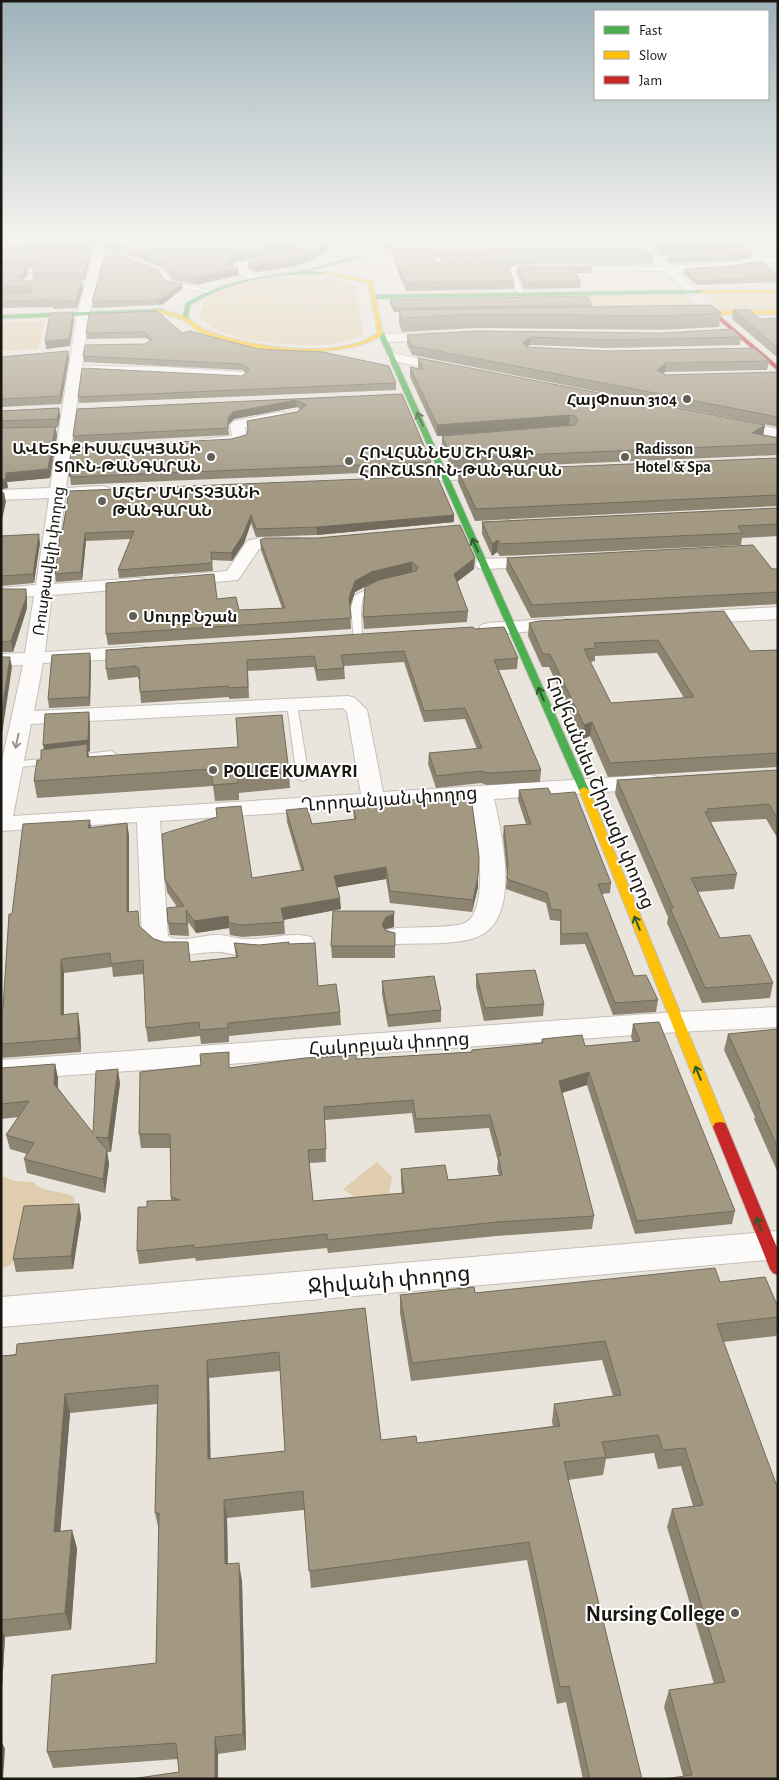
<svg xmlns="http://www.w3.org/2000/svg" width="779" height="1780" viewBox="0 0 779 1780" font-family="'Alegreya Sans','Noto Sans Armenian',sans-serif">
  <rect width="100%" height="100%" fill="#e9e4dc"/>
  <path fill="#e0cdad" d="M305 277 337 279 355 285 364 335C356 338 347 342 339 343 307 348 214 345 199 314L205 299 230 286 268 279Z
    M778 293V309L719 310 706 294Z
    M685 294 697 310 423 314 419 298Z
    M45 321 38 349 1 351V322Z
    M377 1162 392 1177 388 1202H362L343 1189Z
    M3 1176 13 1181 33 1182C43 1193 61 1190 74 1197V1210L15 1257 12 1264 1 1269V1178Z"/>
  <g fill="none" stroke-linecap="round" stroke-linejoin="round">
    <g stroke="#c3bfb9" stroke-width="2">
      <path id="lane" d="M778 247V250L732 254 729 252Z
        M684 254 686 257 654 260 651 258Z
        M142 264 164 271 171 282 212 291 209 293 167 284 160 273 142 266Z
        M552 266 667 267 670 269 667 271H514L524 295 519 296 509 270 514 267Z
        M1 267 38 270 29 282 40 284 22 285 32 272 1 271Z
        M379 583 383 586 382 588 363 597 361 609 362 637 360 639H354L351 609 354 596Z
        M292 701 297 704 309 778 303 781 297 778 287 704Z
        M111 751 116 754 115 756 77 761 72 758 77 755Z
        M52 758 58 761 56 763 12 768 6 765 12 762Z"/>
    </g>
    <g stroke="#c3bfb9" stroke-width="2">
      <path id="street" d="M632 242H643L670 266 729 263 761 257H778V263H761L729 269 677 272 699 292 693 295 689 294Z
        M281 253 286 256 285 258 243 268 259 276 260 278 259 280H251L228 267 229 265Z
        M98 256 103 259 89 314 82 366 165 367 242 372 249 376 242 380 81 372 66 488 103 486 109 488 111 491 109 494 103 496 65 497 54 584 139 578 145 579 148 583 145 587 139 588 52 595 45 652 141 646 148 648 151 652 148 656 141 658 43 663 34 711 348 696 355 698 367 710 383 792 650 775 658 777 661 782 658 787 650 789 494 799C502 835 522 920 477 937 458 945 419 943 397 944L388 942 384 936 388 930 397 928C414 927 447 928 462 924 493 916 476 823 471 800L160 821 168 936C179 943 201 936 214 935 225 934 234 939 245 939 267 940 290 931 311 937L315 943 311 949C290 955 265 958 243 956 234 956 225 951 216 952 191 952 159 964 142 938L137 822 1 831V765L23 665 1 666V654L25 653 34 596 1 598V588L36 585 49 498 1 500V490L50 488 77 314 93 259ZM343 708 347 712 361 794 13 816 31 724Z
        M442 333 446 334 448 337 446 340 384 342 378 338 384 334Z
        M392 353 451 365 457 369 451 373 388 360 386 357 388 354Z
        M280 412 285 413 287 416 285 419 245 427 247 438 242 443 237 444 208 446 203 445 201 442 203 439 232 436 230 425 234 421Z
        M731 420 778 429V437L726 427 724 424 726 421Z
        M493 469 498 471 501 474 498 477 418 482 413 480 410 477 413 474 418 472Z
        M263 537 300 538 302 542 300 546 259 549 238 580 181 585 175 584 172 580 175 576 181 575 227 571 247 541Z
        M539 557 545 558 548 562 545 566 484 569 478 568 475 564 478 560 484 559Z
        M778 607V619L692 624 685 622 683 618 685 614 692 612Z
        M563 618 570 620 572 624 570 628 488 635 481 633 479 629 481 625 488 623Z
        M778 1007V1027L677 1032 1 1080V1060L677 1012Z
        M778 1231V1259L1 1327V1297Z"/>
    </g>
    <g stroke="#c3bfb9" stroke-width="2">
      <path id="fast" d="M359 255 361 257 309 271 325 272 327 274C314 275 300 274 287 275 252 278 221 287 190 305L188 319 185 321 182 319 186 303C227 280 251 278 296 272 317 269 338 260 359 255Z
        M702 290 704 293 374 299 371 297 374 295Z
        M164 309 162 312 1 319V315Z
        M381 331 384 333 589 790 588 792 584 793 579 790 378 333Z"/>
    </g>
    <g stroke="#c3bfb9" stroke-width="2">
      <path id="slow" d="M325 272 372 281 383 334C346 362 244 352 203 334 195 330 189 322 181 319 173 315 163 315 155 311L158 309C168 312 179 313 187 318 195 322 201 329 210 332 253 347 339 361 378 333L368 283 323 274Z
        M702 290H778V293H700Z
        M778 310V314L683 315 680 313 683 311Z
        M584 787 589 790 727 1127 725 1131 720 1132 715 1131 713 1127 579 790Z"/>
    </g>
    <g stroke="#c3bfb9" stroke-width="2">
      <path id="jam" d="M714 311 778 366V371L712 314Z
        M720 1122 725 1123 727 1127 778 1250V1275L773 1273 770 1269 713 1127 715 1123Z"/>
    </g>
    <path stroke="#c4c3c0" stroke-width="1" stroke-dasharray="1 1" stroke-linecap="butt" d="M377 257 382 270
      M324 291 326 302 310 305 306 309 322 313 325 331
      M267 293 310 305
      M240 300 234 305 232 311 238 320 245 324
      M325 303 338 306H353L351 296
      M214 310 306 309"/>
    <use href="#lane" fill="#fcfbfa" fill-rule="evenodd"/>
    <use href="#street" fill="#fcfbfa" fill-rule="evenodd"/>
    <use href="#fast" fill="#4caf50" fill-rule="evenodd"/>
    <use href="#slow" fill="#ffc107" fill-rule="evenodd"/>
    <use href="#jam" fill="#c62828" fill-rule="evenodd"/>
    <g stroke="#c3bfb9" stroke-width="12" stroke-linecap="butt">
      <path id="street-bridge" d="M98 252V259"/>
    </g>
    <use href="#street-bridge" stroke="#fcfbfa" stroke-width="11"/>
  </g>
  <path fill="#8c8471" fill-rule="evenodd" d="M1 242H334L331 249 312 260 292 267 256 272 248 269V262L290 251 287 249 230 264 238 268 239 275 196 285 172 280 165 269 123 253 106 252 104 248 98 245 94 246 91 251 1 245Z
    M380 242H638L654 256 653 264 620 265 552 264 514 265 508 267 514 281V289L406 291 397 270 393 255H387ZM434 257 440 258 442 263H439L434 260Z
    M646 242H742L741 248 661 255Z
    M1 245 90 251V258L85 280H33L32 273 35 268H27L28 274 22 280 83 288 77 308 53 309V307L1 308V266L18 267 1 265Z
    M668 256 751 257 729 261 671 263 667 261Z
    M517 267H592L591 273H576L581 282 580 288 524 289 517 273Z
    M684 269 778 277V282L698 285 683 274Z
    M166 281 182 289 163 304 158 305 93 308 92 302Z
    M390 300 592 305V307L721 313 719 327 662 330 476 328 402 332 399 324V312H394L390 304Z
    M733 310 760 319 778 318V358L732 319Z
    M89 314 258 349 396 383V390L79 403 78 397 242 376 246 373 242 370 84 362 83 356 145 344 150 341 146 338 87 339 86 333Z
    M407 335 741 337 740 345 608 348 530 345 527 347 769 361 767 370 665 372 663 373 666 375 778 372V427L412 355 407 344Z
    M1 357 69 358 61 404 1 407Z
    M418 358 765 425 763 435 778 438V455L452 469 442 447V436L571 426 437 436 410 377V367L418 369Z
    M402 394 431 462V470L71 485 70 476 69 477 231 439 246 435 248 432 247 421 297 412 300 409 297 407 234 419 228 425 229 435 74 443 73 436 77 409Z
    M59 408 60 416 58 427 56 428 57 435 50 478 7 482 8 488 1 489V411Z
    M778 458V506L475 521 458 482V471Z
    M69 491 454 515V522L317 535 256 537 251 523 244 543 232 561 212 560 213 571 119 578 118 570 131 539 86 541 82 580 56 582 55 574Z
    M778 508V536L742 538 741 545 500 556 497 552 492 556 482 534V522Z
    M1 536 40 543 34 583 1 586Z
    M260 540 474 569 457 582 468 611 467 622 364 629 363 617 372 583 355 592 350 607 351 629 108 645 106 634 217 599 239 610 282 608 261 550Z
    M507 558 778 569V604L531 618 506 570Z
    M1 590 27 598V608L13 652H1Z
    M529 623 750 651 778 650V767L608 777 590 736 583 739 549 667H542L528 636ZM657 653 684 698 611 703 590 662 595 661V656Z
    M474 629 518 658 517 669 499 670 541 770 540 782 487 785 481 783 436 788 428 764 429 753 477 749 465 719 424 722 404 662 344 666 345 679 317 681 314 667 248 671 249 698 229 699V697L141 703 139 679H138V677L108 680 106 669Z
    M91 662 90 706 49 708 48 699Z
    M90 723V751L88 752 89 757 289 772 290 788 239 793V800L215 801 213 786 37 798 34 781 41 760Z
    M778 770V839L766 819 711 822 737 874 734 889 698 892 720 938 773 983 770 998 702 1003 667 923 668 917 615 794 617 780Z
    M519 790 551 794 611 883 610 893 602 894 634 976 658 1000 656 1012 613 1015 585 944 560 945V921L550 920 546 903 506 889 507 875 503 836 504 826 526 824 518 800Z
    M441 794 478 887 472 912 390 903 386 879 337 887 341 909 284 920 285 934 242 937 230 935 229 928 196 933 188 922 189 936 170 935 168 923 177 907 167 892 165 880 252 878 301 870 287 822 286 810 312 824 354 819 353 806 441 797Z
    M127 823 129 836V912L140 927 154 939 190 962 236 958 234 943 259 945 289 944 318 986 340 1012 341 1025 229 1036V1042L201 1044 200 1036 148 1042 146 1028 144 974 113 977 112 967 64 973V1015L80 1027 81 1052 1 1058V1008H3L12 914 91 828Z
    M333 911 394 927 386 929V930L395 933V958H332L331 946Z
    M476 974 544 1004 543 1016 484 1021 476 987Z
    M382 981 441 1010V1022L388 1027 382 994Z
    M633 1024 735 1211 732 1224 635 1234 587 1085 562 1093 594 1216 592 1229 496 1236 328 1253 327 1248 196 1261 195 1258 139 1264 137 1251 147 1207 171 1200 170 1148H141L139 1134 230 1068 356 1059 471 1052 472 1050 541 1043 542 1039 585 1046 633 1042 631 1037ZM412 1113 415 1133 489 1128 498 1161 497 1169 499 1175 448 1180 401 1169V1182L402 1194 313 1201 309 1163 326 1162 325 1120Z
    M778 1029V1173L754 1119 755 1117 724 1050 728 1034Z
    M55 1064 58 1078V1088L93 1133 120 1083 111 1152H107L109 1164 105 1193 27 1173 24 1159 27 1154 10 1149 6 1135 19 1117 1 1119V1068Z
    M79 1204 81 1217 73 1269 16 1272 13 1259Z
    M720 1282 778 1307V1331L776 1336 723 1342 778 1779 683 1776 664 1707 669 1690 714 1684 667 1527 672 1509 693 1506 681 1466 658 1469 654 1453 606 1459 603 1475 568 1480 642 1779H583L566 1702 557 1704 527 1560 311 1588 304 1510 227 1518 228 1564 242 1581 246 1750 218 1754V1779H131L179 1772 178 1759 53 1768 47 1752 156 1663 159 1531 155 1513 157 1404 70 1413 60 1531 77 1548 71 1630 5 1637 1 1704V1356L365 1308 381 1440 417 1443 553 1426 552 1422 554 1404 613 1396 602 1360 411 1381 400 1313V1295L475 1293ZM280 1371 285 1451 210 1459 209 1378Z"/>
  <path fill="#726b5c" d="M91 242H98V245L94 246 91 251 90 245Z
    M331 242H334L331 249 312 260 292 267 256 272 255 266Z
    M730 242H742L741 248 661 255 662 248Z
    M286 243 287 249 227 264V269V258Z
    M90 251V258L85 280 84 273Z
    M752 253 751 257 729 261V257Z
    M514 258V265L510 267V260Z
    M27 267 28 274 19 284 18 277Z
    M238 268 239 275 196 285V278Z
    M82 281 83 288 77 308 76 301Z
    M182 284V289L163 304 158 305 157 300Z
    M73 313 74 320 70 346 46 349 45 341Z
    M531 337 530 345 522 351 523 342Z
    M68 351 69 358 61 404 60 396Z
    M666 363 665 372 656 379 657 370Z
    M296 400 297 407 234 419 228 425V418L233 412Z
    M59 408 60 416 58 427 57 419Z
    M570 415 569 425 437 436V425Z
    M765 425 763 436 752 433Z
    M55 427 57 435 50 478 7 482 8 488 1 489V480L6 473Z
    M68 469H71L72 476 69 477Z
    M4 493 6 502 1 524V507Z
    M251 515V523L244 543 232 561 231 553Z
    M454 515V522L317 535V527Z
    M85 533 86 541 82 580 81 572Z
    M39 534 40 543 34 583 33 574Z
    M498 540 497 552 492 556V544Z
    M475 558 474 569 453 585 454 574Z
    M412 562V573L372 583 355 592 349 609V598L355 581 371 572Z
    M26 589 27 598V608L13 652 11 641Z
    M90 653 91 662 90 706 89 697Z
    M10 657 12 667 1 741V716Z
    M89 712 90 723V751L88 752 90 761 87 757 45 756 43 745Z
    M592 722 590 736 583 739 584 725Z
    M90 820 92 833 88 828Z
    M127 823 129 836V925L127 912Z
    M386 867V879L334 888V876Z
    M478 876V887L472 912 473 900Z
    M340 898 341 909 282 920 281 908Z
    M394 914V927L386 929 382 937V925L386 917Z
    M228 916 229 928 196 933 194 921Z
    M61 959 64 973V1029L61 1015Z
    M78 1013 80 1027 81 1052 78 1038Z
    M55 1064 58 1078 57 1098 54 1084Z
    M118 1069 120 1083 111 1152 108 1138Z
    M589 1072 587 1085 558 1094 559 1081Z
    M107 1150 109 1164 105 1193 103 1179Z
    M79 1204 81 1217 73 1269 71 1256Z
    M207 1360 209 1378 211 1477 208 1459Z
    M65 1394 70 1413 59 1549 54 1532Z
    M224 1500 227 1518 228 1582 225 1564Z
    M72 1530 77 1548 71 1630 65 1613Z
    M239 1563 242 1581 246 1750 243 1734Z
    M1 1627 5 1637 1 1704Z
    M215 1737 218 1754V1779H215Z
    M1 1740 5 1749 3 1779H1Z"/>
  <path fill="#a39983" stroke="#726b5c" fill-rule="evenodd" d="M52 242H91L90 245Z
    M104 242H331L312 254 291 260 255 266 248 262 291 251 294 247 286 243 227 258V262L238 268 196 278 172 274 164 263 122 247 105 246Z
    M384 242H638L654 256 621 257H552L514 258 510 260 478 255 442 256 440 251 434 250 432 252 434 260 439 263 478 262 508 266 514 281 406 283 397 262 393 247H387Z
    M655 242H730L662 248Z
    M1 245 90 251 84 273H32L38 262 1 259Z
    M748 250 752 253 729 257 672 259 668 256Z
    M105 254 120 255 158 270 166 281 182 284 162 299 157 300 92 302Z
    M761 261 778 275V277L698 281 684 269 730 266Z
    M1 266 27 267 18 277 23 281H82L76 301 52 302V300L1 301V294L31 292 33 290 28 286 1 287Z
    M517 267H592L573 268 581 282 524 283Z
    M587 296 592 305 394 308 390 300Z
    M711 305 721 313 664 316 477 314 402 318 399 310Z
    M733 310H749L760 319 778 318V348Z
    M157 311 182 333 190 331 258 349 323 352 389 366 396 383 78 397 82 368 242 376 250 370 242 364 83 356 85 345 145 344 153 339 145 332 86 333 89 314Z
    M50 313H73L69 339 45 341Z
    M732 329 741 337 609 340 531 337 523 342 526 347 609 351 754 348 769 361 666 363 657 370 666 375 778 372V417L412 346 407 335 476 331 663 333Z
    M68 351 60 396 1 399V357Z
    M418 358 765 425 752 433 778 438V444L452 458 442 436 575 425 578 419 575 416 570 415 437 425 410 367 423 370Z
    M402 394 431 462 70 477 71 469H68L72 448 231 439 246 435 248 430 247 421 297 412 306 405 296 400 233 412 228 418V428L73 436 77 409Z
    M59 408 57 419 1 421V411Z
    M55 427 48 469 6 473V479L1 480V428Z
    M778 458V495L476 509 458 471Z
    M437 476 454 515 317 527 256 529 251 515 243 535 231 553 211 552 212 563 118 570 134 531 85 533 81 572 55 574 60 534H62L69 491Z
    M1 493H4L1 507Z
    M778 508V524L738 526 743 533 500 544 498 540 492 544 482 522Z
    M460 525 475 558 454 574 468 611 363 617 365 587 379 580 416 571 418 567 412 562 371 572 355 581 349 598 351 618 106 634V583L214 574 217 599 236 597 239 610 285 608 260 540 264 538H317Z
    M39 534 33 574 1 576V536Z
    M753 545 772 569H778V592L532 605 507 558Z
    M1 589H26V598L11 641 1 642Z
    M724 611 750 651 778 650V753L610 763 592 722 584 725 550 654H543L529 623 539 621ZM658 640 694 697 611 703 584 649 596 648 594 643Z
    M473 627 474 629 504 627 518 658 494 660 541 770 488 773 481 771 436 776 429 753 482 748 465 708 424 711 404 651 341 655 344 668 317 670 314 656 247 660 248 687 228 688V686L140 692 139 668H136V666L106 669V650Z
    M90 653 89 697 48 699 52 655Z
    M1 657H10L1 716Z
    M89 712 88 740 43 745 45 714Z
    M282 715 289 772 237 776 238 783 213 785 211 769 34 781 37 760H41V750L87 744V757L238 747 236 718Z
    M778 770V820L769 804 707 809 709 812H705L737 874 691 878 720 938 750 935 773 983 705 988 670 908H673L617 780Z
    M548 788 551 794 575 792 611 883 598 884 634 976 646 975 658 1000 615 1003 587 933 561 934V910L551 909 547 893 507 879 508 864 504 826 531 824 519 790Z
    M468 792 472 804 479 857 478 876 473 900 390 891 386 867 334 876 340 898 281 908 284 922 241 925 229 923 228 916 194 921 186 910 187 924 168 923 167 908 184 906 165 880 162 834 217 817 216 808 241 806 252 878 304 870 286 810 307 808 312 824 356 819 353 806 442 797 441 794Z
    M90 820 88 828 127 823V912L138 911 139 926 154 939 164 942H188L190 962 238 957 234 943 259 945 289 942V944L315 943 318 986 336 984 340 1012 228 1023V1028L200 1030 199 1022 146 1028 143 960 111 964 110 953 61 959V1015L78 1013V1038L1 1044V1008H3L9 914H12L23 824Z
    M333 911H394V914L386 917 382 925 386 931 395 933V946H331Z
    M535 970 544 1004 485 1008 476 974Z
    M434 976 441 1010 388 1015 382 981Z
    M659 1022 735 1211 637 1221 589 1072 559 1081 594 1216 497 1222 327 1240V1234L194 1248V1245L137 1251 138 1207H147V1201L180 1200 171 1197 170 1134H139L140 1072 201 1065 200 1054 229 1052V1068L305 1058 356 1055V1059L472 1052V1050L543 1043 542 1039 582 1035 585 1046 640 1041 633 1024ZM413 1100 416 1119 490 1115 501 1155 498 1156 502 1175 448 1180 445 1165 401 1169 404 1193 313 1201 308 1150 326 1149 324 1107Z
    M778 1029V1148L758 1104H760L728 1034Z
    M55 1064 54 1084 93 1133 96 1071 118 1069 108 1138 96 1137 107 1150 103 1179 24 1159 34 1143 6 1135 29 1101 1 1104V1068Z
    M79 1204 71 1256 13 1259 24 1206Z
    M715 1268 720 1282 765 1277 778 1307V1317L717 1324 778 1489V1779H664L692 1775 669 1690 725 1682 672 1509 703 1505 685 1448 663 1450 658 1435 602 1442 606 1457 564 1462 642 1779H590L569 1686 560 1687 529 1542 309 1571 303 1491 224 1500 225 1564 239 1563 243 1734 215 1737V1779H131L179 1772 176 1743 47 1752 52 1675 156 1663 159 1513H155L158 1385 65 1394 54 1532 72 1530 65 1613 1 1620V1356L16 1355 17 1344 365 1308 381 1440 416 1436 417 1443 560 1426 554 1404 621 1395 605 1341 412 1363 400 1295 474 1287 475 1293ZM279 1352 285 1451 208 1459 207 1360Z"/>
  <defs><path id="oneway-shaft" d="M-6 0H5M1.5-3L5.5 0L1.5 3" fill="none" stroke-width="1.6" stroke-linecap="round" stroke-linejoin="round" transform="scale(1.25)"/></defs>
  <g stroke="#305b2e">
    <use href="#oneway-shaft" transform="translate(420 419) rotate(-114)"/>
    <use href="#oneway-shaft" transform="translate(475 545) rotate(-114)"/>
    <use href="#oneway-shaft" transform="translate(541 694) rotate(-114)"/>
    <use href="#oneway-shaft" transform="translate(637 923) rotate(-112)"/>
    <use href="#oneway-shaft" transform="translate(698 1073) rotate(-112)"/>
    <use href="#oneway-shaft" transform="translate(759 1224) rotate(-112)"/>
  </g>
  <use stroke="#969492" href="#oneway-shaft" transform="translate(17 741) rotate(102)"/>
  <linearGradient id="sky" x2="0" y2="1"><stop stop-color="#9eb2ba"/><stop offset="0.49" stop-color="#f5f3ef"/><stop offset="1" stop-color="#f5f3ef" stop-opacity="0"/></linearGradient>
  <rect width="779" height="491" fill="url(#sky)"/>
  <g fill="#625f59" stroke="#fff" stroke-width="2">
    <circle cx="687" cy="399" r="5"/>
    <circle cx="211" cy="457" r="5"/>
    <circle cx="625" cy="457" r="5"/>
    <circle cx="349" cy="461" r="5"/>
    <circle cx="102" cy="501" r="5"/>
    <circle cx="133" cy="616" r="5"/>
    <circle cx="213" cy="770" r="5"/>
    <circle cx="735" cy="1613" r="5"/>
  </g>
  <g text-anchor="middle" stroke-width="4" stroke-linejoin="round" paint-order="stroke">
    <g font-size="16" font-weight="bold" fill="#1a1712" stroke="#fff" text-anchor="start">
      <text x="677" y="405" text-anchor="end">ՀայՓոստ 3104</text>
      <text x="201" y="454" text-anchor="end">ԱՎԵՏԻՔ ԻՍԱՀԱԿՅԱՆԻ<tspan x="201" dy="18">ՏՈՒՆ-ԹԱՆԳԱՐԱՆ</tspan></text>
      <text x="635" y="454">Radisson<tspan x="635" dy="18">Hotel &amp; Spa</tspan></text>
      <text x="359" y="458">ՀՈՎՀԱՆՆԵՍ ՇԻՐԱԶԻ<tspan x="359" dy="18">ՀՈՒՇԱՏՈՒՆ-ԹԱՆԳԱՐԱՆ</tspan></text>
      <text x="112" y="498">ՄՀԵՐ ՄԿՐՏՉՅԱՆԻ<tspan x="112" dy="18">ԹԱՆԳԱՐԱՆ</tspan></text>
      <text x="143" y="622">Սուրբ Նշան</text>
    </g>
    <g font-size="16" fill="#1a1712" stroke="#fff">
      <text transform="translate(48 561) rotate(-82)" y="6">Ռուսթավելի փողոց</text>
    </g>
    <g font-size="19" font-weight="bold" fill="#1a1712" stroke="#fff" text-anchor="start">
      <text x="223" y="777">POLICE KUMAYRI</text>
    </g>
    <g font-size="19" fill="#1a1712" stroke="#fff">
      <text transform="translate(601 792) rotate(67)" y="7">Հովհաննես Շիրազի փողոց</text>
      <text transform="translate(389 798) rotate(-4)" y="7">Ղորղանյան փողոց</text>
      <text transform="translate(389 1043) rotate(-4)" y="7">Հակոբյան փողոց</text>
    </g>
    <g font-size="22" fill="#1a1712" stroke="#fff">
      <text transform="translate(389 1279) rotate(-5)" y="8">Ջիվանի փողոց</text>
    </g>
    <g font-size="22" font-weight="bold" fill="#1a1712" stroke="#fff" text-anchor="end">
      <text x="725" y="1621">Nursing College</text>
    </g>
  </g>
  <rect width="779" height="1780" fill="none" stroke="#1a1712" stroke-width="5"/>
  <rect x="594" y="10" width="175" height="90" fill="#ffffff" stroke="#a3a2a0"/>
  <rect x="604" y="26" width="25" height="8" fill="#4caf50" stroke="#a3a2a0"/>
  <text x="639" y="35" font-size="15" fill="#1a1712">Fast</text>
  <rect x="604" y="51" width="25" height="8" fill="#ffc107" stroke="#a3a2a0"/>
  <text x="639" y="60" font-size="15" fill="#1a1712">Slow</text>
  <rect x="604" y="76" width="25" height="8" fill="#c62828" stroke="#a3a2a0"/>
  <text x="639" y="85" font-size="15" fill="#1a1712">Jam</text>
</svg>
